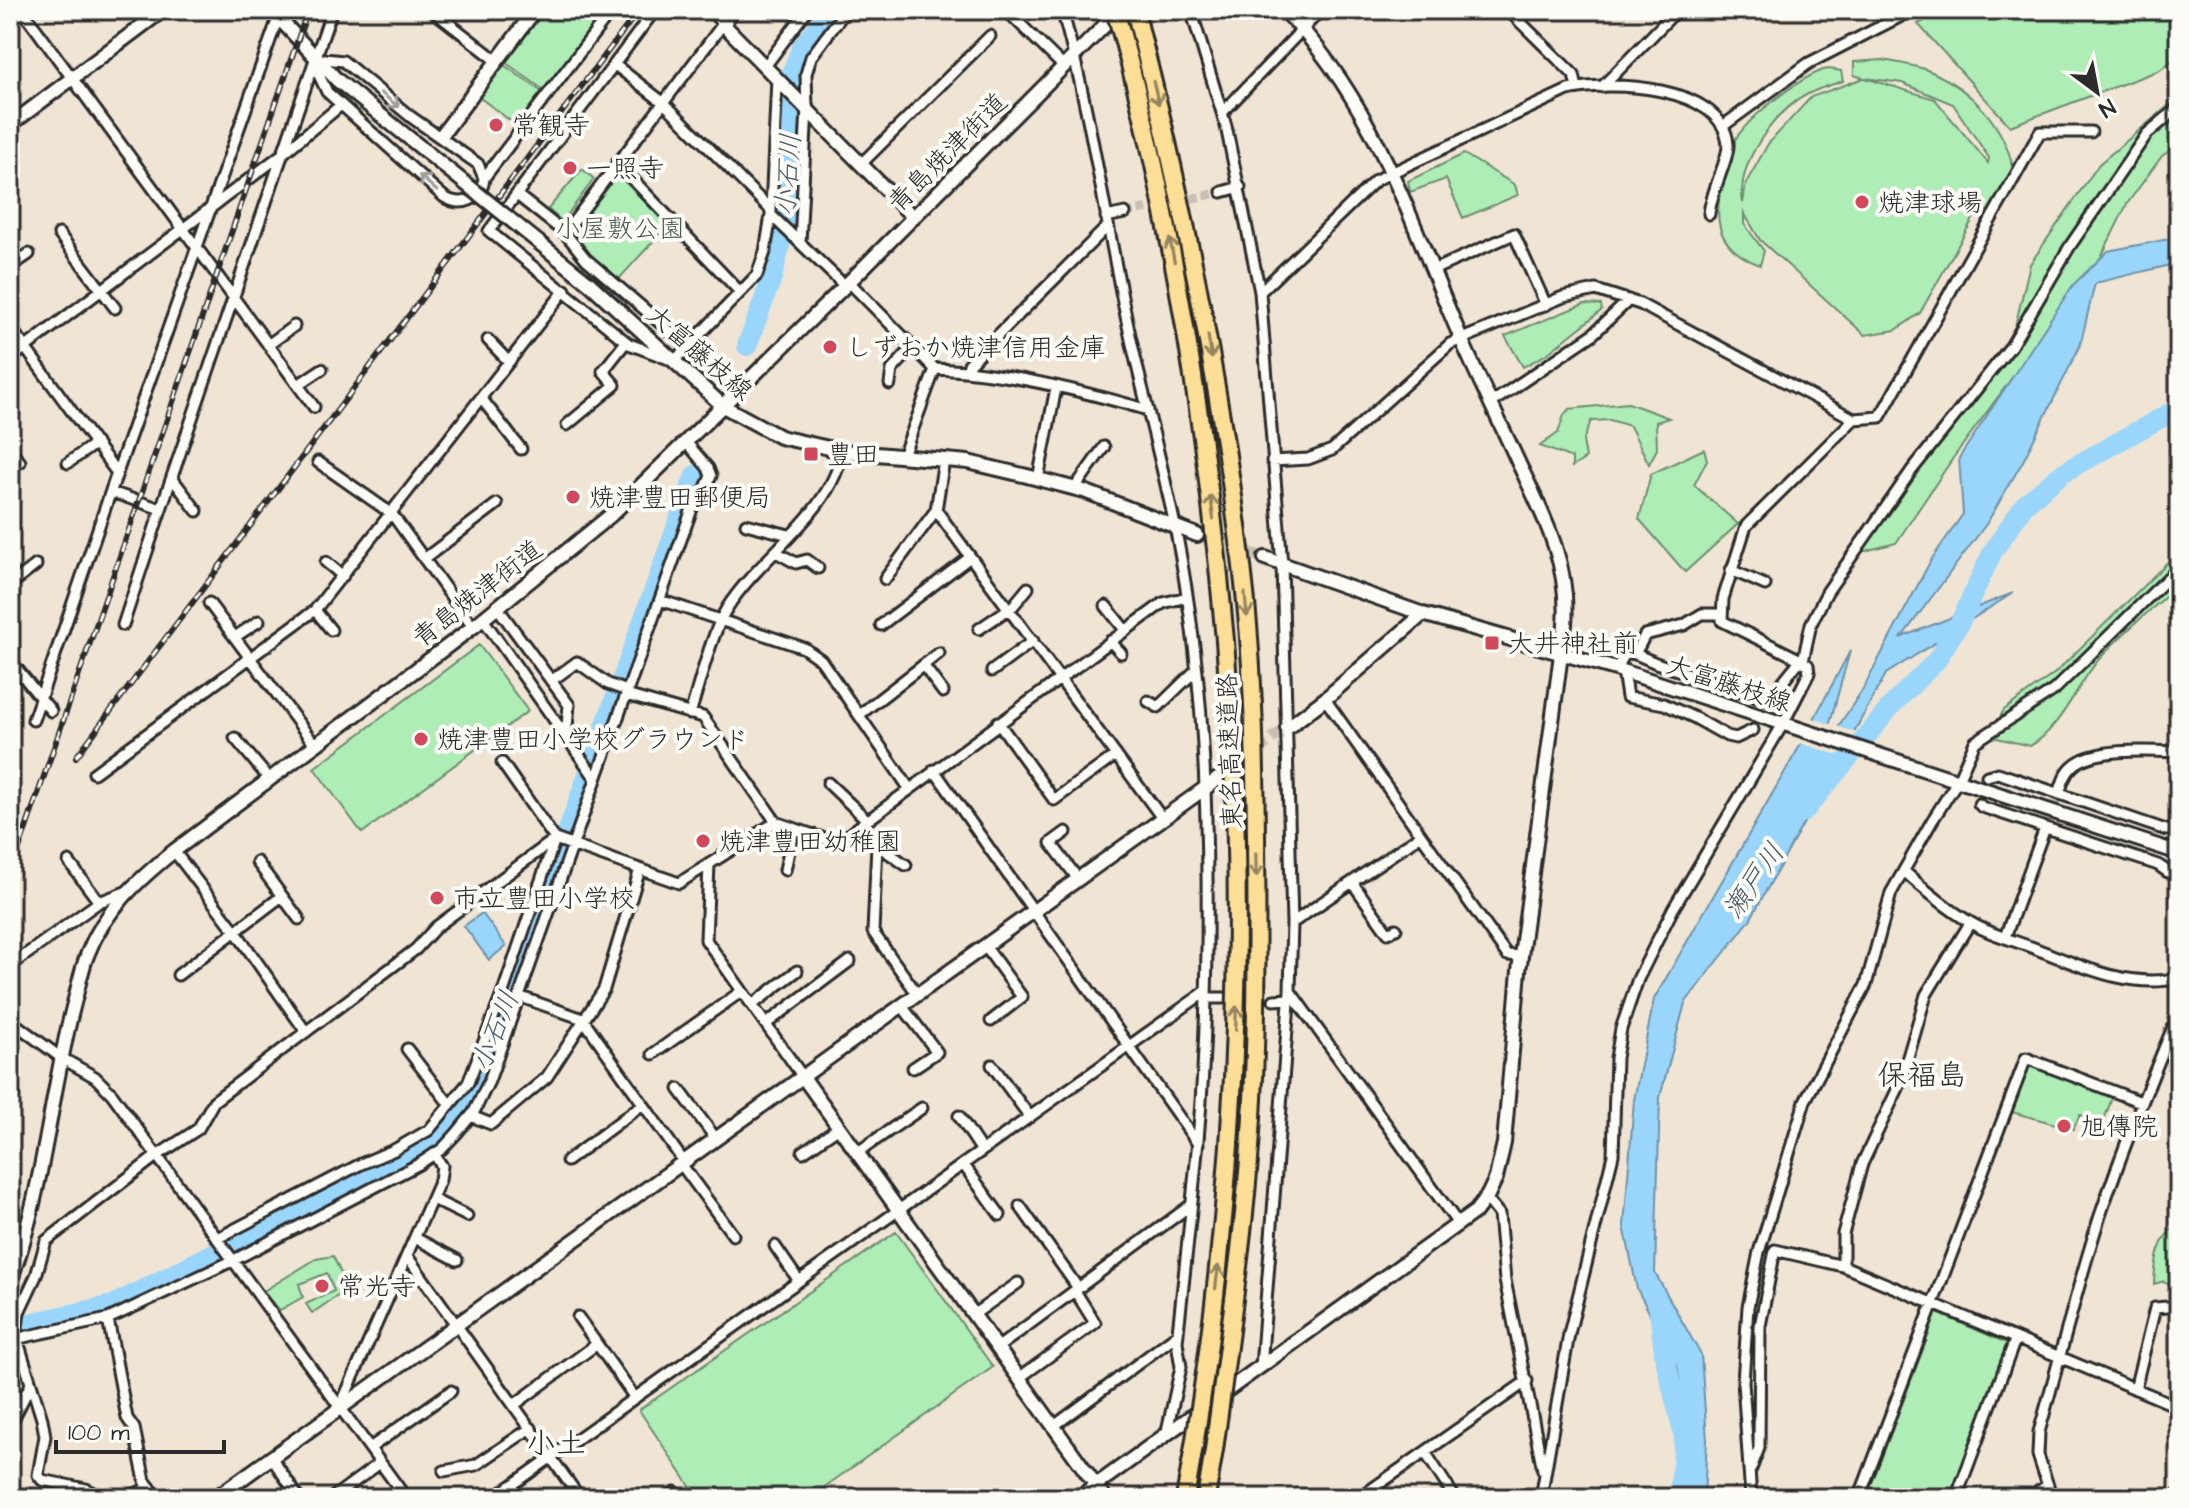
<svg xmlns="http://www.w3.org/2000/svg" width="2189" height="1508" viewBox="0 0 2189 1508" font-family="'Architects Daughter','Klee One',sans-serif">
  <rect width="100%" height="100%" fill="#f0e5d4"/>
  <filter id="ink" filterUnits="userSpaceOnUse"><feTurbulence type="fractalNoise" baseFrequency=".0125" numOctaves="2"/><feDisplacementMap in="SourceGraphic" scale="16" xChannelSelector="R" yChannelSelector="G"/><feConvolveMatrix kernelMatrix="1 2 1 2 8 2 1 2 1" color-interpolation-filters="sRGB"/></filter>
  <g filter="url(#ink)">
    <path fill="#aeeeb6" stroke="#6c8c70" stroke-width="2" fill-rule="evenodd" d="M544 10H603V13L545 91 505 62Z
      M1946 10H2179V55L2160 70 2010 126 1918 24Z
      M1883 60C1899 63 1917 65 1932 72 1972 90 2004 125 2013 168L1993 210 1983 211 1982 198 1978 210 1920 313 1896 330 1865 335 1760 240 1744 213V224L1764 251 1760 265C1713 247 1713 217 1724 174 1727 165 1728 153 1732 145 1746 118 1795 81 1823 70 1829 68 1835 70 1841 71L1843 81C1832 85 1819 88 1808 94 1774 111 1736 164 1743 203L1746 183 1768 144 1811 97 1864 78 1854 75V62ZM1865 78 1902 83 1953 104 1989 158 1988 163 1935 99Z
      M504 65 542 92 516 125 479 97Z
      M2179 97V145L2162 156 2127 204 2101 257 1953 458 1896 543 1865 551 1863 546 2013 335 2030 264 2099 164Z
      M1464 154 1515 185 1518 195 1463 218 1446 179 1410 192 1408 181Z
      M582 169 594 179 564 219 560 220 548 209Z
      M615 178H621L668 225 618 280C602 267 580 252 574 232Z
      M1584 304 1601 305 1602 310 1547 354 1523 367 1505 336Z
      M1628 403 1669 418 1656 422 1657 449 1649 464 1630 426 1610 420 1591 421 1583 441 1586 458 1572 467V458L1540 446 1558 433 1564 415 1569 409Z
      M1704 449 1707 460 1694 485 1738 524 1685 572 1639 519 1651 474Z
      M2179 551V585C2152 609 2124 631 2100 658 2077 684 2060 730 2030 746L1989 736 2004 710 2055 673Z
      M479 645 528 711 362 833 314 768Z
      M2029 1063 2113 1095 2104 1120 2080 1115 2073 1129 2012 1112Z
      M2179 1222V1290L2164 1281 2154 1284C2155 1259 2158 1239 2179 1222Z
      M896 1232 993 1367 809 1498H698L639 1410Z
      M333 1256 348 1289 312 1313 306 1304 334 1291 327 1273 299 1284 303 1297 280 1310 262 1292 316 1259Z
      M1937 1313 2007 1343 1951 1498H1866Z"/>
    <path fill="#9ad6fb" stroke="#6e92a8" stroke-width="2" d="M2179 237V263L2095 283 2080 346 2023 461 1987 523 1902 637 2013 593 1886 674 1750 920 1685 1003 1660 1097 1655 1273 1701 1355 1707 1440 1704 1498H1678L1688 1427 1677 1366 1637 1289 1624 1226 1634 1100 1654 999 1798 749 1850 651 1822 751 1863 689 1931 560 1963 514 1959 458 2073 285 2108 251Z
      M482 913 506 946 489 960 464 926Z"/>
    <path fill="#f0e5d4" d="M1810 717 1833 725 1831 731 1834 725 1857 733 1844 757 1797 742Z"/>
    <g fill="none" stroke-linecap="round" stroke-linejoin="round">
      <path stroke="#9ad6fb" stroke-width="20" d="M747 346 772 278 789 210 792 71 802 47 830 10
        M1804 812 1893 704 1936 661 1960 622 1993 551 2025 504 2064 472 2179 408
        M1659 1311 1665 1359 1684 1437 1679 1498
        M10 1327 113 1305 410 1151C450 1124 471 1099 488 1054L695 475"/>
      <path stroke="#c9c0b2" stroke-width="9" stroke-dasharray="9 4.5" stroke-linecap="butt" d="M1125 213 1222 192
        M1753 730 1768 700
        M1979 804 1987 776
        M2045 828 2059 794"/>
      <path stroke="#c9c0b2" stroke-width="12" stroke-dasharray="12 6" stroke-linecap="butt" d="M1197 535 1265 558
        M1228 771 1287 728"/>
      <g stroke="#2b2b2b" stroke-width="15">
        <path id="street" d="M22 10 314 407
          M432 10 496 60
          M655 10 489 231 629 344 674 361 757 275 765 252 771 215
          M1006 10 1064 67
          M1062 10C1092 117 1106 226 1130 335 1144 399 1162 462 1175 526 1192 612 1202 700 1205 788 1209 903 1208 1025 1198 1140 1192 1207 1184 1275 1177 1342L1181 1367 1167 1431
          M1191 10 1226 126 1260 292 1282 565 1292 923 1290 990 1261 1367
          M1508 10 1574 75 1577 88
          M615 65 664 103 771 210V215L845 286
          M766 65 807 10
          M1602 87 1677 10
          M1222 113 1321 10
          M1723 126 1809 63 1913 10
          M617 163 740 292
          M861 164 990 36
          M484 178 478 164 411 117 343 61 316 58 319 75 327 92 444 197C462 208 482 200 484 178L612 10
          M1222 192 1240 187
          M517 195 565 233 586 259 687 346
          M771 210 777 78
          M1106 217 1125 213
          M565 233 723 24 710 10
          M59 234 115 308
          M800 243 807 108 806 74 811 57 846 10
          M10 267 29 254
          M1433 270 1514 234 1546 305
          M849 282 935 369
          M1260 292 1376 180 1568 90C1610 80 1723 85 1728 144 1729 159 1711 191 1709 214
          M10 327 117 473
          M488 340 509 362
          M268 345 294 326
          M10 359 281 155 341 105
          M968 370 969 364 1108 226
          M890 384 892 370 913 347
          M298 385 322 369
          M481 398 521 449
          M1491 403 1592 335 1629 300
          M1854 419 1746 526 1723 599 1722 621 1803 661 1811 624 1827 592 1912 470 2011 346 2070 246 2147 134 2179 107
          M567 425 615 385 603 371 626 342
          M10 449 20 462
          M903 456 935 369C1002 371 1083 391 1148 410
          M944 460 936 510 1162 818
          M1272 461 1308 459 1332 450 1450 344 1563 297 1596 290 1640 304 1854 419 1880 417 2040 132H2091
          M318 462 392 514 473 627
          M68 463 96 443
          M172 478 197 511
          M1038 479 1056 388
          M1074 489 1104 447
          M111 492 161 509
          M746 524 789 535
          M776 552 796 563 807 560 818 568
          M424 559 497 504
          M326 562 343 576
          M1731 570 1765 585
          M885 579 936 510
          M10 585 36 565
          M10 598 11 597
          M660 600 804 648 821 660 909 788
          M209 603 315 745
          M1106 606 1125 630
          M497 607 569 705 566 737
          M315 610 331 630
          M483 619 596 779
          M123 625 161 509 332 10
          M881 625 969 558
          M979 629 1013 606 1028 588
          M235 637 259 621
          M1110 641 1121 653
          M1635 654 1645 635 1684 625 1702 614H1722
          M10 660 51 711
          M923 665 943 692
          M992 671 1033 641
          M1623 671 1627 697 1664 704 1695 718 1727 736 1736 738 1753 730
          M551 681 577 662 608 684 627 691
          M626 695 703 717 776 822
          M1148 701 1158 707 1196 670
          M690 714C699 685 712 632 727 608 759 557 833 512 842 451
          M859 715 939 653
          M33 720 117 473 278 18
          M998 722 1054 800 1116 755
          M235 738 270 780
          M934 770 1198 1144
          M94 773 315 610 565 290
          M1987 776 1998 773 2166 830H2179
          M828 783 867 820
          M2059 794C2062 784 2065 773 2073 766 2093 747 2152 751 2179 752
          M1979 804 1982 807 2158 865 2168 872 2174 873 2179 869
          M862 824 877 845 906 865
          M1066 832 1051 843 1078 879
          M1421 835 1507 955 1521 956
          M877 845 873 932 918 995
          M174 851 236 932 306 1032
          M69 862 99 902
          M257 862 299 919
          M709 864 706 940 803 1077
          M785 870 794 828
          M1905 872C1925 890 1945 907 1968 921 1986 933 2010 939 2031 947 2077 964 2128 990 2179 978
          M1352 882 1388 933 1396 929
          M1292 923 1421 835 1325 699
          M2005 937 2045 828
          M985 946 1022 997 991 1021
          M10 966 99 902 128 891
          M178 975 282 896
          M1290 991 1459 1225
          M521 997 583 1019 684 1162
          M1204 998H1224
          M1274 1000 1289 999
          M752 1005 797 971
          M902 1006 937 1052 913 1068
          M10 1020 60 1057 95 1077 112 1094 406 1498
          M766 1024 850 961
          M407 1049 450 1105
          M653 1054 742 991
          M992 1065 1030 1117
          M679 1089 716 1139
          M471 1116 491 1124 547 1077 604 989 640 869
          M959 1116 982 1151
          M803 1152 839 1127
          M858 1152 922 1108
          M567 1161 643 1104
          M681 1164 733 1235
          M963 1164 1000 1215
          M1486 1198 1499 1214 1505 1280 1543 1470
          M432 1199 467 1216
          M1020 1206 1078 1288
          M218 1238 361 1164 394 1150 429 1130 468 1083 503 992 555 839 502 763
          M415 1238 457 1260
          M775 1246 799 1281
          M407 1256 580 1498
          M1843 1266V1234L1862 1164 1900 1084 1926 995 1970 923
          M973 1315 1018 1283
          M578 1317 635 1398
          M108 1319 127 1418 134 1428 145 1481 158 1498
          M10 1340 108 1319 234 1260 419 1164 442 1149 456 1134 474 1112 489 1081 693 506 702 497 711 476 708 468 686 442
          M997 1348 1191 1205
          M1019 1378 1095 1323 1075 1291
          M2135 1389 2155 1308 2179 1306
          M514 1405 597 1344
          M340 1407 440 1180 442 1166 434 1154
          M10 1425 31 1384
          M1054 1426 1178 1334
          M370 1448 451 1391
          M1425 1452 1455 1498
          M271 1457 299 1498
          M1751 1469 1759 1448 1760 1326 1775 1250 1843 1266 2179 1407
          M444 1471 476 1465 531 1428
          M104 1498 86 1489 42 1480 38 1475 45 1436 42 1419 16 1335 19 1312 36 1276 46 1241 155 1157 198 1129 214 1101 416 949 436 927 555 839 679 883 776 822 837 843 1163 603 1187 597
          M126 1498 150 1487
          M332 1498 380 1463
          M494 1498 1205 992
          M666 1498 675 1492 679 1498
          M1359 1498 1527 1381
          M1541 1498 1569 1334 1613 1155 1616 1058 1621 1029 1638 979 1673 909 1783 724 1809 673 1808 665 1803 661 1797 664 1768 700 1656 663 1631 652 1624 656 1616 669
          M1751 1498 1743 1382 1748 1307 1759 1252 1805 1101 1866 985 1891 893 1932 821 1958 780 1975 742 2054 690 2179 567
          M1859 1498 2026 1058 2141 1102
          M1956 1498 2015 1340
          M2029 1498 2048 1485
          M2052 1498 2038 1455 2039 1432C2060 1359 2077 1285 2101 1213 2124 1145 2151 1079 2179 1013"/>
      </g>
      <g stroke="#2b2b2b" stroke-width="18">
        <path id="secondary" d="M271 10 337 80
          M733 10 723 24 913 217
          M10 125 163 10
          M441 136 535 10
          M589 283 723 406 780 437 842 451 968 462 1027 476 1084 491 1197 535
          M1265 558 1423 614 1616 669 2179 853
          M1287 728 1325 699 1423 614
          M803 1077 1105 1498
          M10 1281C43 1194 50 1097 73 1007 78 989 81 970 88 953 104 911 139 879 174 851L473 627 611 515 849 282 1120 10
          M215 1498 1222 776
          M1078 1498 1476 1211 1488 1195 1496 1178 1504 1143 1519 971 1565 624C1570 565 1544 516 1519 464 1501 424 1481 384 1463 343 1412 227 1376 102 1284 10"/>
      </g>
      <g stroke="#2b2b2b" stroke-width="20">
        <path id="primary" d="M2176 1498 2179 1496"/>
      </g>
      <g stroke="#2b2b2b" stroke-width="22">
        <path id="highway" d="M1185 1498 1194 1446
          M1206 1498 1214 1450"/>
      </g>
      <use href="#street" stroke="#fdfcf7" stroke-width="9"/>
      <use href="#secondary" stroke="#fdfcf7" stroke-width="12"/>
      <use href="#primary" stroke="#fcde96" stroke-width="14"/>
      <use href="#highway" stroke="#fcde96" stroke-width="16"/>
      <g stroke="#2b2b2b" stroke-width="6">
        <path id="rail" d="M76 757 639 10
          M10 875 308 10"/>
      </g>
      <use href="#rail" stroke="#fdfcf7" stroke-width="3" stroke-dasharray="9" stroke-linecap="butt"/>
      <g stroke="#2b2b2b" stroke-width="18" stroke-linecap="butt">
        <path id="secondary-bridge" d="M337 80 589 283"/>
      </g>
      <g stroke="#2b2b2b" stroke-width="22" stroke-linecap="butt">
        <path id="highway-bridge" d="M1115 10C1153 141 1178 275 1198 409 1250 759 1251 1096 1194 1446
          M1137 18C1183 199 1220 381 1242 566 1253 655 1255 745 1256 835 1257 951 1258 1067 1247 1183 1239 1272 1226 1361 1214 1450"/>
      </g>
      <use href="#secondary-bridge" stroke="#fdfcf7" stroke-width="12"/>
      <use href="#highway-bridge" stroke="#fcde96" stroke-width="16"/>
    </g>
    <defs><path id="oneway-shaft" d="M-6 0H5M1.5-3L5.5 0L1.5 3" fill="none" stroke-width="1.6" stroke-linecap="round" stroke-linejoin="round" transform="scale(2)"/></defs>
    <g stroke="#948460">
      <use href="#oneway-shaft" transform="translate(1156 93) rotate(76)"/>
      <use href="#oneway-shaft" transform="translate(1172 250) rotate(-101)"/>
      <use href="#oneway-shaft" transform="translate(1210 347) rotate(80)"/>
      <use href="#oneway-shaft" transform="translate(1212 507) rotate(-97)"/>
      <use href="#oneway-shaft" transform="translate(1246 605) rotate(85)"/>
      <use href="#oneway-shaft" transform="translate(1256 865) rotate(89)"/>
      <use href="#oneway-shaft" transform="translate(1236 1018) rotate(-88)"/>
      <use href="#oneway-shaft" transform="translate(1217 1277) rotate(-83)"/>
    </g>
    <g stroke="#9e9e9b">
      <use href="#oneway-shaft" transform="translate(390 100) rotate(38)"/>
      <use href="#oneway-shaft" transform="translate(428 183) rotate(-138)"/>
    </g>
  </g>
  <g fill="#d1495b" stroke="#fdfcf7" stroke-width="3">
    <circle cx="496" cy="125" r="8"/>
    <circle cx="570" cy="168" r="8"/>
    <circle cx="1862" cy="202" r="8"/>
    <circle cx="830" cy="347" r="8"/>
    <rect x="803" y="446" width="16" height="16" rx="4"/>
    <circle cx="573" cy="497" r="8"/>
    <rect x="1484" y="635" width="16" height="16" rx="4"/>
    <circle cx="421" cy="739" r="8"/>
    <circle cx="703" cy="841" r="8"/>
    <circle cx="437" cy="898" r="8"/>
    <circle cx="2064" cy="1126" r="8"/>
    <circle cx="322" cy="1286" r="8"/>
  </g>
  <g text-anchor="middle" stroke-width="8" stroke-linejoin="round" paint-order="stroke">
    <g font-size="26" fill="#2b2b2b" stroke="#fdfcf7" text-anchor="start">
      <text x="512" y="134">常観寺</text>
      <text x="586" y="177">一照寺</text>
      <text x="1878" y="211">焼津球場</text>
      <text x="846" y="356">しずおか焼津信用金庫</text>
      <text x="827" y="463">豊田</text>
      <text x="589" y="506">焼津豊田郵便局</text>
      <text x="1508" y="652">大井神社前</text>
      <text x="437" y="748">焼津豊田小学校グラウンド</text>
      <text x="719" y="850">焼津豊田幼稚園</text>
      <text x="453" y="907">市立豊田小学校</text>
      <text x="2080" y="1135">旭傳院</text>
      <text x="338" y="1295">常光寺</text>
    </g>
    <g font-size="26" fill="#2b2b2b" stroke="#fdfcf7">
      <text transform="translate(947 152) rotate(-45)" y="9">青島焼津街道</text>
      <text transform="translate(700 352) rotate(41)" y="9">大富藤枝線</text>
      <text transform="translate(477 593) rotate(-38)" y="9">青島焼津街道</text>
      <text transform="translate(1729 683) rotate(18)" y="9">大富藤枝線</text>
      <text transform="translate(1229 751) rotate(-92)" y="9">東名高速道路</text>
    </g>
    <g font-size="26" fill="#4c5c4e" stroke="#fdfcf7">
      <text x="620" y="237">小屋敷公園</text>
    </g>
    <g font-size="28" font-style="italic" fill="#4c5e69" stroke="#fdfcf7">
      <text transform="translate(787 175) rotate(-86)" y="10">小石川</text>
      <text transform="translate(1753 880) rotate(-55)" y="10">瀬戸川</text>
      <text transform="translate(494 1031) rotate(-68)" y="10">小石川</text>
    </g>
    <g font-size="30" fill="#2b2b2b" stroke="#fdfcf7">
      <text x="1922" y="1085">保福島</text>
      <text x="556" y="1453">小土</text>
    </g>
  </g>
  <rect width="2189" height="1508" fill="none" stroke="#fdfcf7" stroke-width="40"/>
  <rect x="20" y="20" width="2149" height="1468" fill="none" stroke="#2b2b2b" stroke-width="3" filter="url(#ink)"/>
  <g transform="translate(2097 92) rotate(148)" stroke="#fdfcf7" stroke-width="6" paint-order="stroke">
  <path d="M0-6L14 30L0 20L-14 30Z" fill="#2b2b2b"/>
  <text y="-12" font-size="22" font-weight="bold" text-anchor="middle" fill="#2b2b2b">N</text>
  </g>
  <path d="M56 1440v12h168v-12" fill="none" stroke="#2b2b2b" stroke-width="4"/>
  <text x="68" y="1440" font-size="24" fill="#2b2b2b" stroke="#fdfcf7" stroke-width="6" paint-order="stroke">100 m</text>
</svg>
